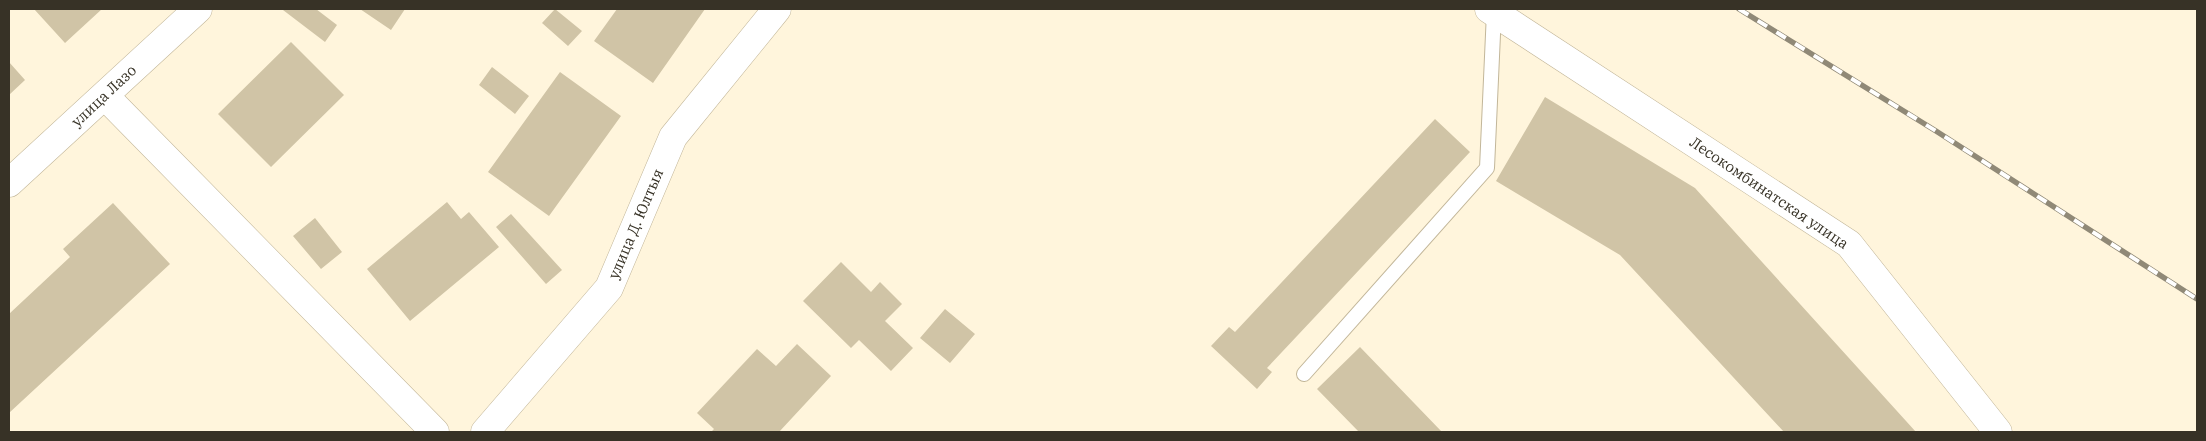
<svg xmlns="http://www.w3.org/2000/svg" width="2206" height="441" viewBox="0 0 2206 441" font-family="'IBM Plex Serif',serif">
  <rect width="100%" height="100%" fill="#fff5dc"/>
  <path fill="#d0c4a6" d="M34 9H102L65 43Z
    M284 9H316L337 25 325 42 283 10Z
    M360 9H405L391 30Z
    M555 9 582 31 568 46 542 23Z
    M617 9H705L653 83 594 41Z
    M291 42 344 95 271 167 218 114Z
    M9 62 25 80 9 95Z
    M492 67 529 96 515 114 479 85Z
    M560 72 621 116 549 216 488 172Z
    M1545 97 1695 188 1916 432H1784L1620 255 1496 181Z
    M1435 119 1470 152 1267 368 1272 372 1257 389 1211 346 1229 327 1235 332Z
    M447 202 461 219 469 212 499 247 410 321 367 269Z
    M113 203 170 264 9 413V314L70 257 63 249Z
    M511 214 562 270 546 284 496 227Z
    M315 218 342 252 321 269 293 236Z
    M841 262 871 292 880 282 902 304 885 321 913 348 891 371 859 340 851 348 803 301Z
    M945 309 975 334 950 363 920 338Z
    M797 344 831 376 779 432H711L714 429 697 413 757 349 776 366Z
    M1360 347 1442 432H1359L1317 389Z"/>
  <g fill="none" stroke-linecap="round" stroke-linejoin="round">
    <g stroke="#c2b699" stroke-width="16">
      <path id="service" d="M1304 374 1487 168 1494 12"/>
    </g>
    <g stroke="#c2b699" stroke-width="29">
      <path id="minor" d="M105 96 435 432
        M9 183 198 9
        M485 432 609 288 673 137 777 9"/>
    </g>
    <g stroke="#c2b699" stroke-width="29">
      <path id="secondary" d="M1489 9 1849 244 1998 432"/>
    </g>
    <use href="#service" stroke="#fff" stroke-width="14"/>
    <use href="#minor" stroke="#fff" stroke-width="28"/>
    <use href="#secondary" stroke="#fff" stroke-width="28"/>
    <g stroke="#908977" stroke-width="5.5">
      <path id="rail" d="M1739 9 1936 131 2197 299"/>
    </g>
    <use href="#rail" stroke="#fff" stroke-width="4" stroke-dasharray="11" stroke-linecap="butt"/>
  </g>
  <g text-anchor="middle" stroke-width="4" stroke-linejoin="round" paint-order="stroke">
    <g font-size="15" fill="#373226" stroke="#fff">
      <text transform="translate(104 96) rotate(-43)" y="5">улица Лазо</text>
      <text transform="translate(1769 193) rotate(34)" y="5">Лесокомбинатская улица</text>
      <text transform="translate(636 224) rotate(-67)" y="5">улица Д. Юлтыя</text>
    </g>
  </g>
  <rect width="2206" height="441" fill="none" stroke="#373226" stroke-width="20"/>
</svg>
